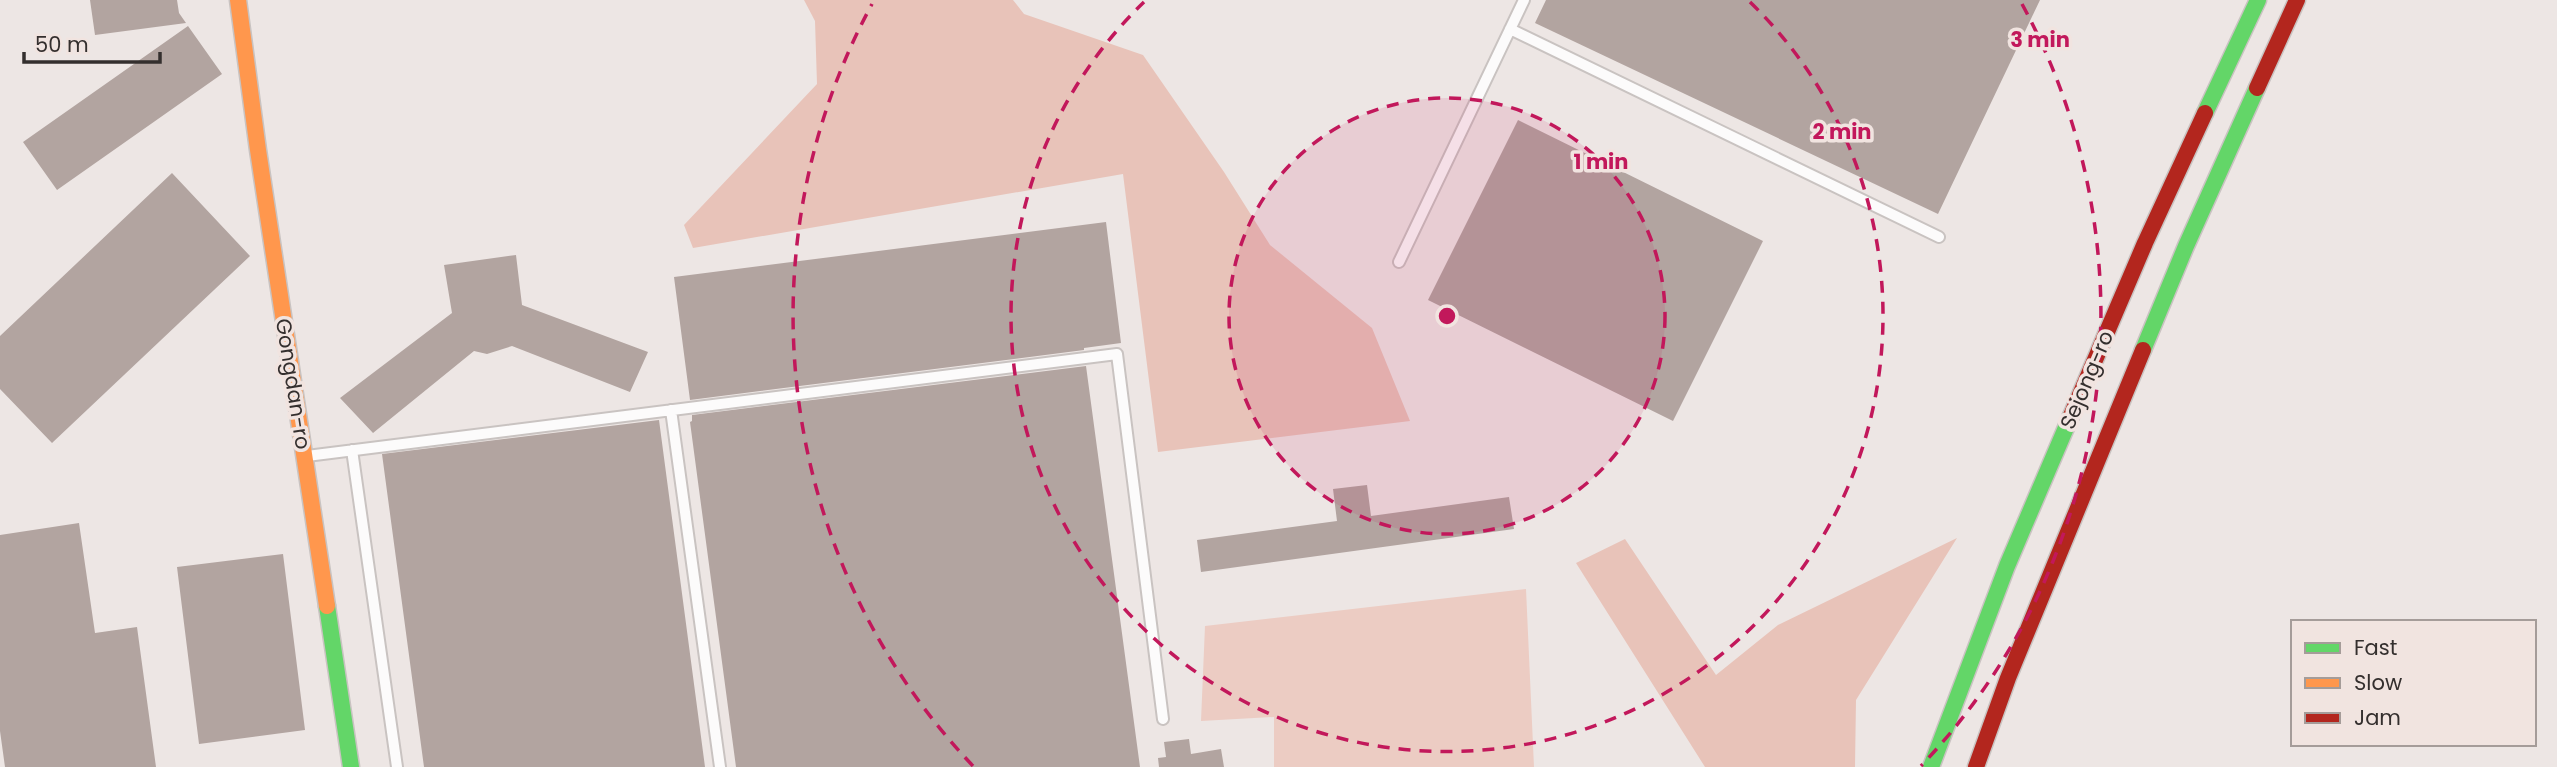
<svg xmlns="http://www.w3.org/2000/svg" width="2557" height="767" viewBox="0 0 2557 767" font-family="Poppins,sans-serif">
  <rect width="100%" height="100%" fill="#ede6e4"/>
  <path fill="#ecccc3" d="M1526 589 1534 767H1274V717L1201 721 1205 626Z"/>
  <path fill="#e8c3b9" d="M804 0H1013L1024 14 1143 55 1224 172 1270 245 1372 328 1410 421 1158 452 1123 174 693 248 684 225 817 84 815 21Z
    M1957 538 1856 700 1855 767H1705L1576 563 1625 539 1716 675 1778 625Z"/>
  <path fill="#b2a4a0" d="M90 0H177L179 13 186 23 95 35Z
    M1546 0H2040L1938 214 1535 23Z
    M188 26 222 74 57 190 23 142Z
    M1518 120 1763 241 1673 421 1428 300Z
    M172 173 250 256 52 443 0 389V336Z
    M1106 222 1121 343 1084 348V350L690 400 674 277Z
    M516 255 522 305 648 352 630 392 512 346 487 354 474 351 373 433 340 398 452 313 444 265Z
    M1086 366 1140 767H736L690 422 692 421V415Z
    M659 420 705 767H424L382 454Z
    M1367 485 1371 516 1509 497 1514 529 1201 572 1197 540 1337 521 1333 489Z
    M79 523 95 633 137 627 156 767H5L0 731V535Z
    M283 554 305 730 199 744 177 567Z
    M1189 739 1191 754 1221 749 1224 767H1159L1158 758 1166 757 1164 742Z"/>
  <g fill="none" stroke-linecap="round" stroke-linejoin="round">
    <g stroke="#c9c3c1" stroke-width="14">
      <path id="lane" d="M1510 29 1939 237
        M1399 262 1524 0
        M671 410 720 767
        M352 450 397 767
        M307 456 1117 354 1163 719"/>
    </g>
    <g stroke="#c9c3c1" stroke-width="19">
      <path id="fast" d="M2205 113 2258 0
        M2143 350 2186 246 2257 88
        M327 606 351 767
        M1931 767 2007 566 2071 416"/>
    </g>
    <g stroke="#c9c3c1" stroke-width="19">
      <path id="slow" d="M238 0 258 150 327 606"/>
    </g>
    <g stroke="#c9c3c1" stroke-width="19">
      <path id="jam" d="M2257 88 2297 0
        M2071 416 2145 243 2205 113
        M1976 767 2008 678 2143 350"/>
    </g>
    <use href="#lane" stroke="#fcfbfb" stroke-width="10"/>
    <use href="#fast" stroke="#63d668" stroke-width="16"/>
    <use href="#slow" stroke="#ff974d" stroke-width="16"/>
    <use href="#jam" stroke="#b3261e" stroke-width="16"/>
  </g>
  <circle cx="1447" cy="316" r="218" fill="#c2185b" fill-opacity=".12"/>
  <g fill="none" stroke="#c2185b" stroke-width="3.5" stroke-dasharray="12 9">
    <circle cx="1447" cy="316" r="218"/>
    <path d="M1750 2A436 436 0 1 1 1144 2"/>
    <path d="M973 766A654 654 0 0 1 872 4M2022 4A654 654 0 0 1 1921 766"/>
  </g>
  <g text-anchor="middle" stroke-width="7" stroke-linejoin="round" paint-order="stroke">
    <g font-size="21" fill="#342f2e" stroke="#f1e4e0">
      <text transform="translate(2087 380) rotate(-67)" y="7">Sejong-ro</text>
      <text transform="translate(293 384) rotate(81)" y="7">Gongdan-ro</text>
    </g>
  </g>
  <circle cx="1447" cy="316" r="10" fill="#c2185b" stroke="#f1e4e0" stroke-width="3.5"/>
  <g font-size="21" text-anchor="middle" font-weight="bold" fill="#c2185b" stroke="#f1e4e0" stroke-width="7" stroke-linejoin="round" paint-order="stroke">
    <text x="2040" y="47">3 min</text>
    <text x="1842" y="139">2 min</text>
    <text x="1601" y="169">1 min</text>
  </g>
  <rect x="2291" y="620" width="245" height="126" fill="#f1e4e0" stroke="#a59c99" stroke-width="2"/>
  <rect x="2305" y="643" width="35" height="10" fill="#63d668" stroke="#a59c99" stroke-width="2"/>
  <text x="2354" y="655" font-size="21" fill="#342f2e">Fast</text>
  <rect x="2305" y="678" width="35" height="10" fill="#ff974d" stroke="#a59c99" stroke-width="2"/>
  <text x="2354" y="690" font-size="21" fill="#342f2e">Slow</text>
  <rect x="2305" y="713" width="35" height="10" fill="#b3261e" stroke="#a59c99" stroke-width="2"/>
  <text x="2354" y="725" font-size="21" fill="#342f2e">Jam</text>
  <path d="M24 52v10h136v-10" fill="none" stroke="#342f2e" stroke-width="3.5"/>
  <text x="35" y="52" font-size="21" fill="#342f2e" stroke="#f1e4e0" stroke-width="5" paint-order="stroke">50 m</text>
</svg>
